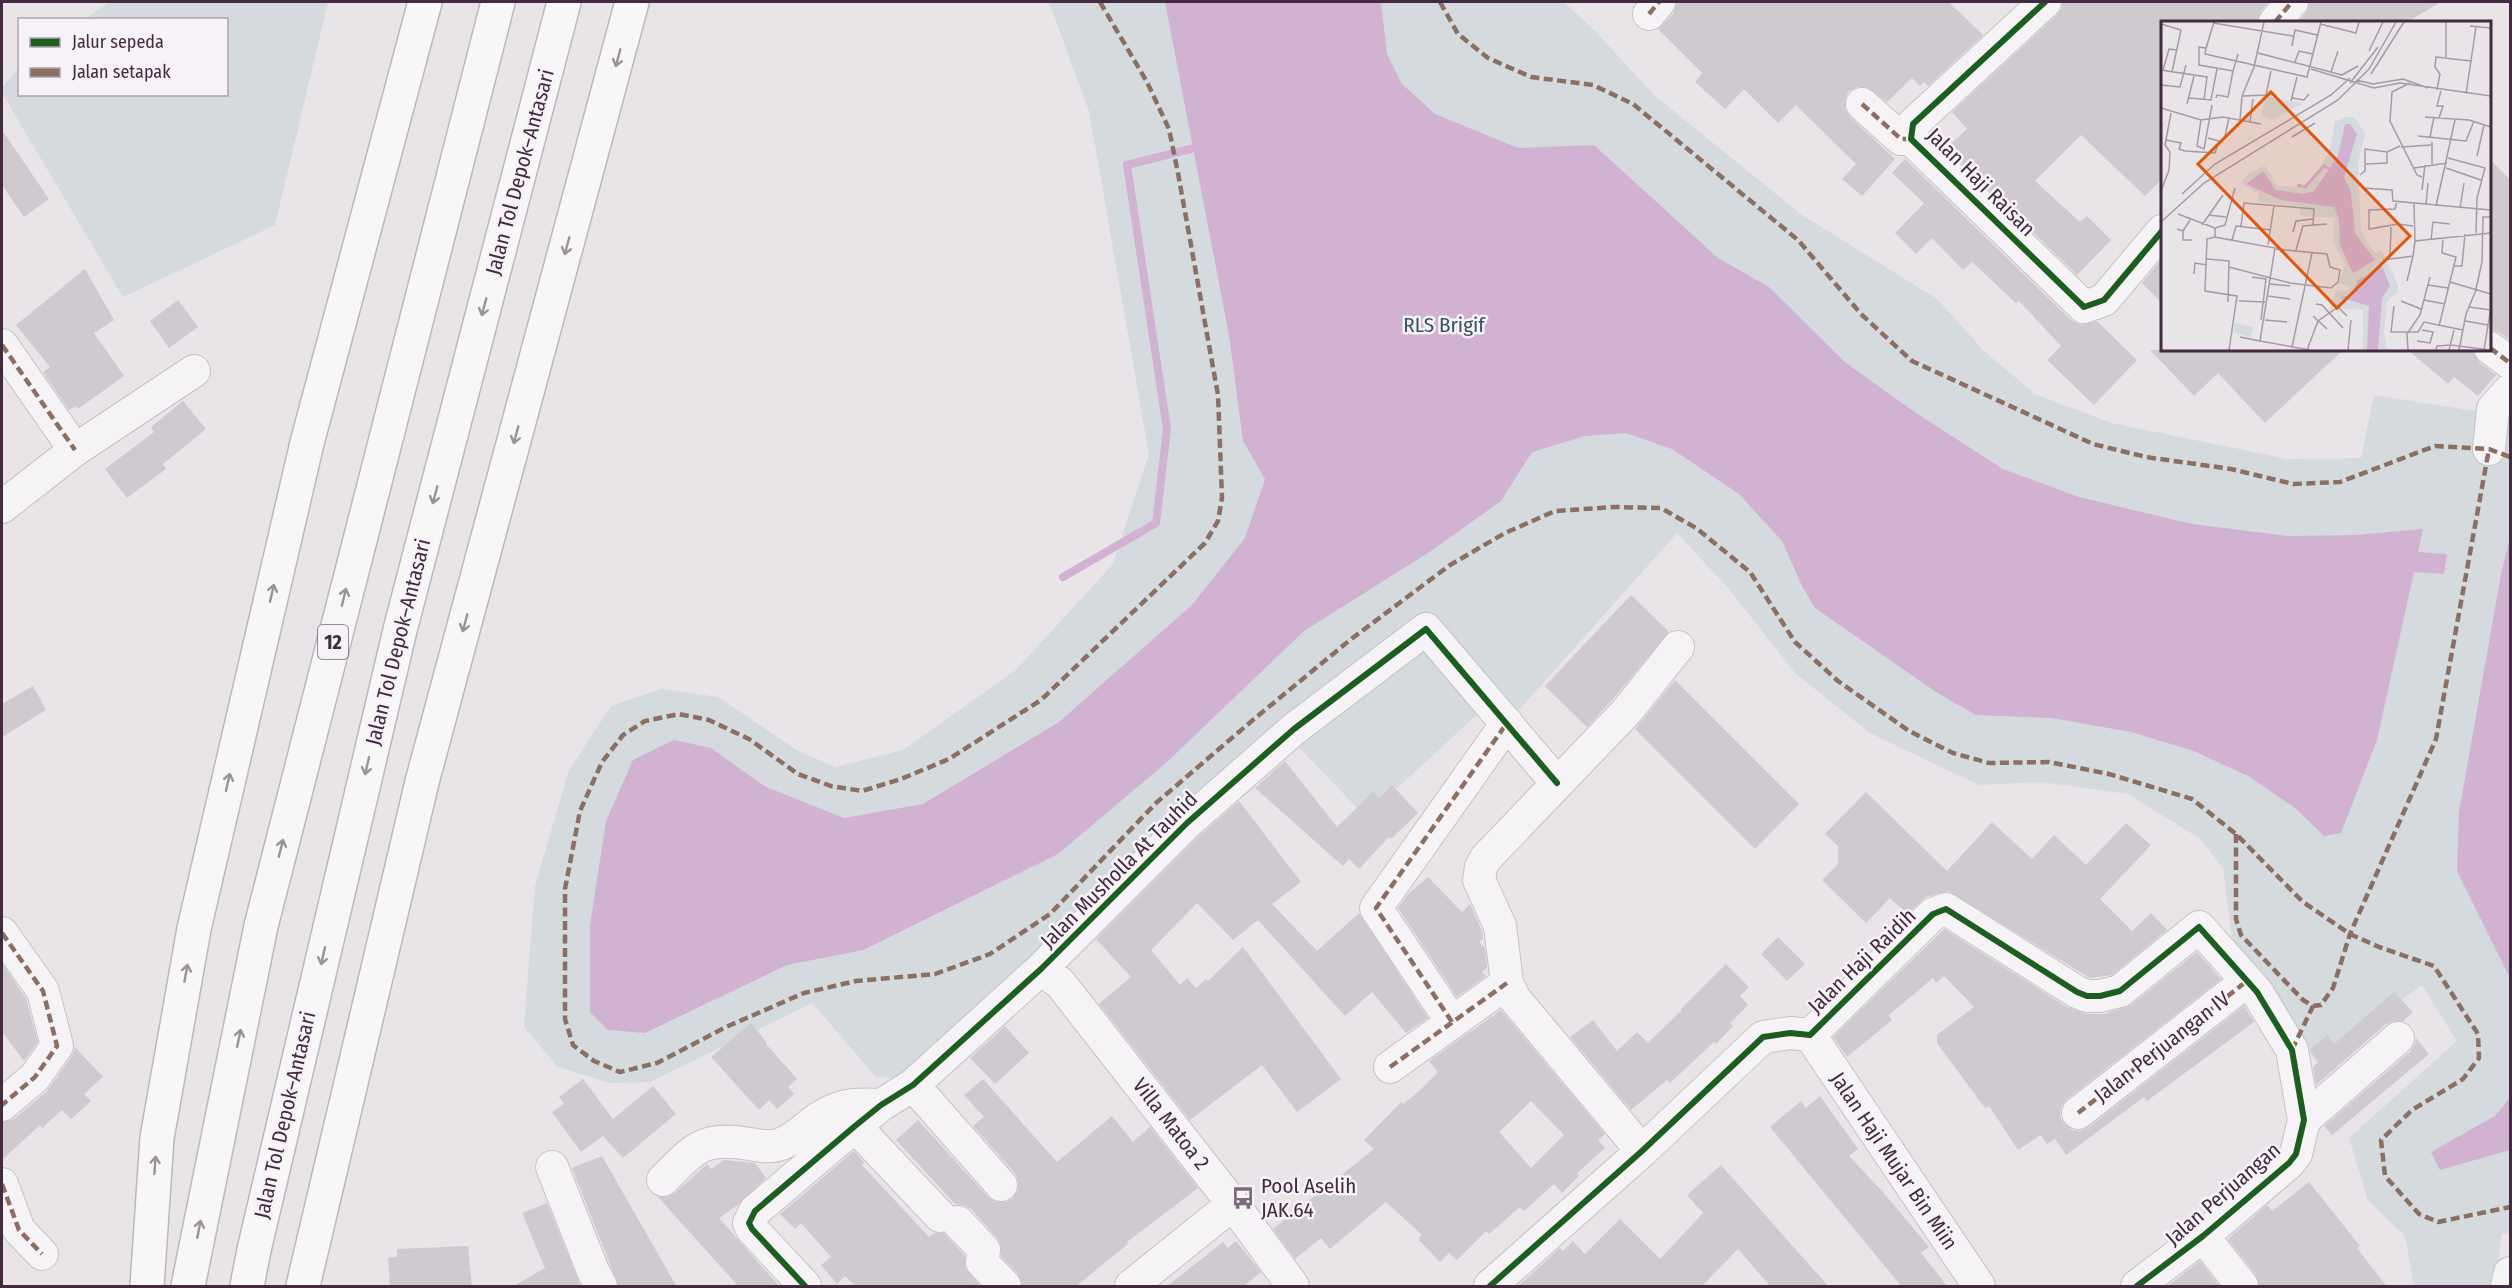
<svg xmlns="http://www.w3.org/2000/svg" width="2512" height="1288" viewBox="0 0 2512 1288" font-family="'Fira Sans Condensed',sans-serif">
  <rect width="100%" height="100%" fill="#e8e4e8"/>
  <path fill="#d4dadd" d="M110 2H328L275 225 123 297 2 93V88L19 67 20 94H226V20L85 19Z
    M1049 2H1564L1596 32 1654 95 1802 215 1937 299 1984 351 2035 394 2111 423 2288 459 2361 458 2374 395 2475 411 2510 426V1234H2502L2494 1286H2414L2405 1236 2368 1200 2349 1138 2457 1041 2422 985 2316 1061 2233 945 2223 868 2199 838 2128 794 2041 782 1979 785 1870 733 1795 673 1729 589 1677 533 1517 712 1496 697 1366 817 1284 732 899 1077 877 1078 812 1003 650 1082 610 1083 558 1067 524 1027 535 886 569 770 611 706 662 689 718 697 798 751 836 767 903 750 1016 670 1113 564 1149 454 1089 111Z"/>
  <path fill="#d2b2d3" d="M1165 2H1381L1387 54 1402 84 1435 114 1518 148 1594 145 1718 258 1769 287 1846 363 1916 413 2003 469 2079 497 2192 524 2288 536 2355 535 2423 529 2418 552 2447 554 2444 574 2414 572 2377 740 2341 833 2324 836 2295 808 2250 777 2194 751 2131 732 2052 718 1976 715 1936 692 1815 608 1802 586 1782 541 1739 494 1672 449 1626 433 1585 436 1532 452 1501 501 1431 551 1304 631 1167 762 1058 854 863 950 787 965 645 1033 608 1030 590 1012V925L606 821 633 760 674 740 711 748 764 786 844 818 923 804 1059 722 1192 605 1245 538 1265 479 1243 441 1229 335Z
    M2510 538V978L2457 871 2459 812 2501 574Z
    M2510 1098V1150L2440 1170 2431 1152 2495 1116Z"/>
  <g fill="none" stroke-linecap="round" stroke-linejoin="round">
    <path stroke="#d2b2d3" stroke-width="8" d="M1063 577 1156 523 1167 429 1127 165 1194 148"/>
  </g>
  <path fill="#cfcacf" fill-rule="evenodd" d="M1676 2H1949L1983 35 1928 86 1924 82 1920 86 1912 78 1887 102 1866 87H1857L1848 92 1845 100V109L1850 117 1895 159 1862 196 1842 179 1856 164 1796 105 1778 123 1744 89 1725 109 1695 82 1702 73 1658 29 1673 14Z
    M2062 2H2269L2261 11 2258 22H2163V178L2145 196 2081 135 2035 181 2080 222 2087 216 2111 240 2077 275 1946 148 1967 129 1952 112 2057 15 2062 8Z
    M2309 2H2441L2407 22H2298L2306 13Z
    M2 130 49 199 24 217 2 185Z
    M1905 159 2071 320 2081 325 2097 321 2137 360 2094 405 2047 360 2061 346 2019 301 2016 303 1972 262 1963 270 1932 238 1916 254 1895 233 1924 203 1892 173Z
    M2490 159 2511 181V341L2500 333 2490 330Z
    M2163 258V304L2142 283Z
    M85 269 114 320 94 333 124 376 78 409 76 406 69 410 43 372 50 367 16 325Z
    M178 300 198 327 169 348 150 321Z
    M2150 350H2343L2265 423 2218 373 2194 396Z
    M2408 350H2473L2479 362 2496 375 2478 396 2454 377 2448 384Z
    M183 401 206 429 163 464 166 469 127 498 105 469 154 432 151 427Z
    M1631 595 1669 632 1613 699 1587 727 1545 686Z
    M1675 680 1799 804 1755 849 1635 729Z
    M33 686 46 710 2 737V704Z
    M1285 761 1337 827 1373 792 1379 798 1392 785 1418 813 1391 839 1389 837 1359 869 1349 859 1343 866 1255 788Z
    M1866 792 1947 871 1992 822 2032 859 2054 835 2086 865 2126 823 2151 845 2100 899 2132 931 2151 913 2167 930 2112 975 2090 978 1948 891 1926 897 1907 914 1890 898 1866 923 1822 880 1838 864V846L1825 834Z
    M1239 801 1301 882 1272 904 1317 951 1359 913 1428 1018 1406 1033 1372 992 1345 1016 1258 920 1233 940 1197 903 1151 950 1180 985 1187 978 1196 988 1206 979 1208 981 1243 947 1341 1079 1297 1112 1262 1065 1190 1120 1099 1004 1131 977 1096 939 1199 836Z
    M1428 877 1462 912 1470 904 1482 931 1483 938 1479 942 1485 948 1487 968 1482 972 1486 976 1457 997 1398 908 1409 893Z
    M1944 929 2067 1007 2087 1014H2104L2131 1005 2197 952 2221 979 2067 1099 2061 1107 2060 1116 2064 1124 2072 1130 2081 1131 2089 1127 2244 1006 2254 1022 2147 1101 2144 1097 2066 1155 2055 1139 2047 1144 2041 1135 2018 1150 1989 1106 1985 1108 1937 1043V1035L1974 1007 1944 976 1936 983 1933 978 1889 1015 1892 1020 1847 1057 1833 1037Z
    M1778 937 1805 964 1787 981 1761 954Z
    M2 963 26 999 38 1042 24 1061 2 1032Z
    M1726 964 1749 987 1740 996 1748 1005 1730 1023 1733 1026 1716 1044 1714 1042 1670 1083 1667 1080 1631 1110 1570 1037 1593 1020 1617 1051 1637 1032 1648 1043 1682 1010 1681 1009Z
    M2394 992 2413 1012 2403 1021H2394L2386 1024 2316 1085 2313 1067 2318 1062 2310 1050 2327 1035 2334 1044Z
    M1501 1010 1605 1134 1598 1140 1605 1148 1577 1173 1579 1176 1562 1193 1554 1184 1524 1211 1520 1207 1489 1234 1486 1231 1457 1260 1449 1253 1440 1262 1418 1239 1422 1235 1386 1202 1330 1249 1321 1238 1295 1259 1273 1229 1374 1149 1364 1140 1401 1102 1403 1104 1418 1092 1438 1072 1429 1061ZM1531 1101 1564 1135 1531 1168 1499 1132Z
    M751 1023 767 1043 766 1044 797 1079 788 1087 794 1094 777 1109 769 1100 759 1110 711 1057Z
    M1005 1026 1029 1053 995 1084 970 1058Z
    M2416 1038 2429 1054 2332 1135 2324 1126 2410 1052 2415 1044Z
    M75 1047 103 1077 84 1094 91 1101 71 1119 62 1110 42 1128 40 1125 2 1160V1122L14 1119 47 1091 72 1056Z
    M583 1079 613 1119 653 1086 676 1114 623 1158 603 1136 581 1152 552 1112 564 1104 559 1097Z
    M983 1079 1057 1162 1112 1116 1133 1142 1150 1127 1198 1188 1127 1242 1128 1244 1075 1287H1022L1018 1274 1001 1256V1245L997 1238 971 1209 964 1205 955 1204 896 1140 918 1120 988 1197 996 1202H1005L1012 1199 1018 1190V1181L1015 1173 973 1126 984 1117 964 1095Z
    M1820 1096 1858 1149 1849 1156 1882 1191 1929 1247 1921 1253 1948 1287H1902L1770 1127 1801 1101 1806 1108Z
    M854 1151 864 1162 862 1165 929 1237 934 1233H944L965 1256V1268L981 1287H856L845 1276 837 1284 821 1265 831 1257 801 1223 795 1229 780 1214Z
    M602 1156 677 1287H619L572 1168Z
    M724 1160 755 1163 766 1178 738 1205 719 1218 780 1287H739L658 1197H667L675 1193 707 1164 711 1169Z
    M1721 1165 1829 1287H1771L1738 1249 1701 1287H1517L1560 1248 1563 1251 1573 1241 1585 1254 1620 1219 1660 1259 1703 1213 1687 1195Z
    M2309 1182 2360 1246 2357 1248 2387 1287H2260L2256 1275 2228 1239 2267 1205 2272 1211Z
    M547 1203 581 1287H512L545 1268 522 1213Z
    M1236 1241 1261 1272 1243 1287H1166L1223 1242 1228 1248Z
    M468 1246 472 1287H390L388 1258 397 1257V1249Z
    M2200 1261 2220 1287H2166Z"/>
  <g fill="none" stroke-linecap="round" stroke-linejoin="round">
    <g stroke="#c6c2c6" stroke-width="34">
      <path id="street" d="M2045 2 1913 124 1911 139 2084 307 2104 300 2162 231
        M1649 14 1659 2
        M2275 22 2292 2
        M1862 104 1901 139H1911
        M2 345 75 450
        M2490 348 2510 363
        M2489 449 2493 409 2510 390
        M2 507 75 450 194 371
        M2 933 43 991 57 1046 35 1077 2 1105
        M1041 969 1060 983 1233 1204 1293 1286
        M1452 1022 1376 908 1507 723
        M1810 1035 1979 1286
        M1390 1067 1507 983
        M913 1085 1001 1185
        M2078 1113 2247 981
        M2304 1120 2398 1038
        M855 1126 940 1216
        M1642 1151 1515 999 1507 983 1500 926 1479 880 1481 867 1486 858 1627 711 1678 647
        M552 1167 593 1271 601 1286
        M663 1180C695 1148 702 1136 750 1144 760 1146 771 1148 781 1144 793 1140 802 1131 812 1123 835 1105 852 1103 881 1105
        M2 1184 19 1230 42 1254
        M958 1222 984 1250 982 1262 1005 1286
        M2203 1236 2242 1286
        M805 1286 752 1229 749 1223 755 1211 855 1126 881 1105 913 1085 1041 969 1187 823 1294 729 1426 629 1557 783
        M1131 1286 1233 1204
        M1490 1286 1642 1151 1763 1037 1790 1033 1810 1035 1933 914 1946 909 2077 992 2087 996H2100L2120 991 2199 927 2257 992 2292 1050 2304 1120 2296 1154 2289 1163 2203 1236 2137 1286
        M2507 1286 2510 1273"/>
    </g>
    <g stroke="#bdb6bd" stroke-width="36">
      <path id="highway" d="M147 1286 157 1138 194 929 307 443 425 2
        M188 1286 261 926 498 2
        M247 1286 254 1250 400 630 564 2
        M303 1286 422 782 632 2"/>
    </g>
    <use href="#street" stroke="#f5f3f5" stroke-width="32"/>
    <use href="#highway" stroke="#f7f7f7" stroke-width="33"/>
    <path stroke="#8d6e63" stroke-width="4.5" stroke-dasharray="9 4.5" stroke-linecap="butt" d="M1100 2 1147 82 1169 129 1178 173 1218 395 1222 498 1218 521 1205 543 1041 700 949 759 901 779 862 791 831 786 798 774 749 739 709 720 679 714 645 721 623 735 602 762 580 811 565 889V1019L573 1045 594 1061 620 1072 657 1063 726 1027 804 993 856 981 935 974 990 954 1050 914 1156 803 1254 719 1350 640 1450 565 1505 533 1555 511 1615 507 1661 508 1696 528 1750 572 1795 642 1838 681 1909 731 1953 753 1989 763 2049 762 2109 774 2192 799 2236 834 2303 902 2350 934 2379 947 2434 966 2478 1034 2479 1058 2463 1079 2412 1110 2381 1140 2385 1176 2419 1214 2438 1222 2510 1207
      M1440 2 1458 34 1488 58 1531 77 1593 85 1633 104 1798 240 1861 314 1912 361 2093 444 2146 457 2231 469 2293 484 2340 482 2435 446 2489 449 2510 457
      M1649 14 1659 2
      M2275 22 2292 2
      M1862 104 1901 139H1911
      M2 345 75 450
      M2490 348 2510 363
      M2236 834V919L2241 935 2303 1000 2313 1006 2321 1005 2333 988 2350 934 2436 739 2489 449
      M2 933 43 991 57 1046 35 1077 2 1105
      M1452 1022 1376 908 1507 723
      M2292 1050 2313 1006
      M1390 1067 1507 983
      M2078 1113 2247 981
      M2 1184 19 1230 42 1254"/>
    <g stroke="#f7f2f7" stroke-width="10">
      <path id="cycleway" d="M2045 2 1913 124 1911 139 2084 307 2104 300 2162 231
        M805 1286 752 1229 749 1223 755 1211 855 1126 881 1105 913 1085 1041 969 1187 823 1294 729 1426 629 1557 783
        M1490 1286 1642 1151 1763 1037 1790 1033 1810 1035 1933 914 1946 909 2077 992 2087 996H2100L2120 991 2199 927 2257 992 2292 1050 2304 1120 2296 1154 2289 1163 2203 1236 2137 1286"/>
    </g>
    <use href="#cycleway" stroke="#1b5e20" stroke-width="6"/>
  </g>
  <defs><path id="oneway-shaft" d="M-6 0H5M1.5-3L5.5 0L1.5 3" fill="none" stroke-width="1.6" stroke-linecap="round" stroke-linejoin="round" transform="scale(1.5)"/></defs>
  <g stroke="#9c909c">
    <use href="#oneway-shaft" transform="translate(618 58) rotate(105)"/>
    <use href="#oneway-shaft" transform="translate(567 246) rotate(105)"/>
    <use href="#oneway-shaft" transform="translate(484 307) rotate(105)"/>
    <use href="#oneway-shaft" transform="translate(516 435) rotate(105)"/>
    <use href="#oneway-shaft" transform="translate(435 495) rotate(105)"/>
    <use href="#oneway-shaft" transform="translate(272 593) rotate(-77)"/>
    <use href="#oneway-shaft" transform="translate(344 597) rotate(-76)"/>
    <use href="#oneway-shaft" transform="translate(465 623) rotate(105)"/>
    <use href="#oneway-shaft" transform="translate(367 766) rotate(103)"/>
    <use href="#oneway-shaft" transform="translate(228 782) rotate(-77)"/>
    <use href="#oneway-shaft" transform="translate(281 848) rotate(-76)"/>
    <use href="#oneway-shaft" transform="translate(323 956) rotate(103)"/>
    <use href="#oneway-shaft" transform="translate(186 973) rotate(-80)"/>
    <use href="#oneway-shaft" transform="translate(239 1038) rotate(-78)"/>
    <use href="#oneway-shaft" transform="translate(155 1165) rotate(-86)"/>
    <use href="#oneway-shaft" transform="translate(199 1229) rotate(-79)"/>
  </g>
  <defs>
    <g id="bus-bare" transform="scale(1.8)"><path d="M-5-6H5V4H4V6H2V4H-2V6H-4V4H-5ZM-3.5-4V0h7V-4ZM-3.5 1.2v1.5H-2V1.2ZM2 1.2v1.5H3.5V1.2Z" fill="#7c6b7b" stroke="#f7f2f7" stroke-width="2.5" paint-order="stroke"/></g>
  </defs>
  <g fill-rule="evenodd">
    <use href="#bus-bare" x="1243" y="1198"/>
  </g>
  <g text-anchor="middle" stroke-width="5" stroke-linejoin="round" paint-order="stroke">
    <rect fill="#f7f2f7" stroke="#786677" stroke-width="1.5" x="318" y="625" width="30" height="34" rx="4.5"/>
    <g font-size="20" font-weight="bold" fill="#422a40">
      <text x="333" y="649">12</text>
    </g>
    <g font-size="21" fill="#422a40" stroke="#f7f2f7">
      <text transform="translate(520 172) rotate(-75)" y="7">Jalan Tol Depok–Antasari</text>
      <text transform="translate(1981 182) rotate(45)" y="7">Jalan Haji Raisan</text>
      <text transform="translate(398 642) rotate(-76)" y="7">Jalan Tol Depok–Antasari</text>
      <text transform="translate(1119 870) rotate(-45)" y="7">Jalan Musholla At Tauhid</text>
      <text transform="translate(1862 961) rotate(-44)" y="7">Jalan Haji Raidih</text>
      <text transform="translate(2162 1047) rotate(-38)" y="7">Jalan Perjuangan IV</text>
      <text transform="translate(285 1115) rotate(-77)" y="7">Jalan Tol Depok–Antasari</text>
      <text transform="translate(1171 1124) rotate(52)" y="7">Villa Matoa 2</text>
      <text transform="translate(1894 1161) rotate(56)" y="7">Jalan Haji Mujar Bin Miin</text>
      <text transform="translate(2223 1194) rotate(-41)" y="7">Jalan Perjuangan</text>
    </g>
    <g font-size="21" fill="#37545e" stroke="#f7f2f7">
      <text x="1444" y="332">RLS Brigif</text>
    </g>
    <g font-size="21" fill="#422a40" stroke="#f7f2f7" text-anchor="start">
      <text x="1261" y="1193">Pool Aselih<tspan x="1261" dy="24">JAK.64</tspan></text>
    </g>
  </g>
  <g transform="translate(2161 21)">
    <rect width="330" height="330" fill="#e8e4e8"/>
    <path d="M105 76H108L142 82 113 99 100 95ZM185 96H193L204 112 197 142 200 210 211 228 215 232 219 229 224 236 237 264V271L226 281 223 312 226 329H202V289L183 288 178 283 169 290 175 269 187 270 188 265 178 263 184 244 172 219 173 197 139 195 140 186 97 181 98 173 80 162 89 151 104 145 117 165 140 166 148 162 168 132 174 101ZM74 302 92 306 90 316 72 312Z" fill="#d4dadd"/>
    <path d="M184 103H189L196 113 183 156 190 171 194 212 214 239 192 252 179 224 178 198 173 186 120 179 85 163 102 150 115 169 142 173 153 170 177 135ZM221 245 229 265 221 277 217 329H206L208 285 178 276 191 274 196 260Z" fill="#d2b2d3"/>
    <path fill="none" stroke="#d2b2d3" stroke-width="3" d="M136 164 144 166 163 145 168 148"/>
    <path fill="none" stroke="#a69aa5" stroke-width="1.5" d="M52 2 132 15M0 3 20 9 11 51M159 3 195 12 198 1M309 5 330 7M131 25 134 9 156 14M45 27 38 26V44L72 50 75 40 146 56 160 1M45 27 44 33 75 40 77 33M45 27 53 1M208 30 222 1M97 32 181 54M285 36V1M134 41 138 30 152 33M150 48 213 67 239 62 330 75M0 49 46 56 43 79M2 49 8 28 16 29M170 51 177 30M210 53 243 1M181 54 197 45M195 59 212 63 242 58 267 67M189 62 217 26M249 62 231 71 229 100 256 154 261 156M0 64 19 66 25 44M276 69 279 53 274 46 275 36 310 40M305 73 315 6M82 75 105 74 110 50M28 77 50 79 56 48M55 77 56 74 67 76 72 50M131 77 143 79 148 73M130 80 136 56M26 83 33 55M0 87 40 99 62 96 100 103M264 96 308 99 330 106M278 97 282 85H276L280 70M40 99 36 125 43 128 51 84M79 99 81 75 93 46 103 1M89 100 92 78M64 115 68 97M257 115 305 120 313 100M131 116 154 102M269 116 273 96M5 119 20 122 18 128 24 130 54 132 58 120 47 117M240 126 270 124M316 135 323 104M287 137 324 147 316 177 315 212M205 143 226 142V131L239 125M271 143V121M253 147 286 142M285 147 320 159M199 154 204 150V128L226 131M201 167 231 169 232 180 330 189M261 169 264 144M0 170 8 149 9 131 4 124 10 92M21 173 54 143 170 74 189 57M236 180 234 188 208 189V208L237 203 252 205M253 183 254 220M265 184 267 162M275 185 294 99M299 187 303 162M17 193 54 207V216L114 227 99 320 149 329M47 194 65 196M0 201 43 162 177 79 208 48 235 1M41 204 62 174M80 205 83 182 153 188 152 204M54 207 64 204 74 167M16 208 22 210 29 199M22 210V219H31M132 211 135 200 152 198M54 216 46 218 44 270 76 275 68 329M71 219 75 205 110 209M270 219 272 201 289 203M107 224 113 185M135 229 142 205 166 203M229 237 230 206M46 238 68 240 67 281M222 239 252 235 254 220 330 212M293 245H301L304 213M68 246 129 262 170 267 177 261 179 249 169 246 166 233 115 228M33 253 34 242 46 244M91 256 105 258 100 299M246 260 252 235M289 261 330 273M108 263 129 265M267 264 287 267M315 268 321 241 322 196H330M107 275 129 278M263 279 284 283M78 280 104 281M240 280 260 288M155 283 161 284 182 307M233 285 230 311H257L263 301 302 309M308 286 330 289M152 295 166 308M104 299 126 301M304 300 327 304M278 305 295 236 281 232 282 219M79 316 99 320M256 320 269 322 272 311 261 309M131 326 151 232M146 329 157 300 177 286 186 295M187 329 190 299M247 329 246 313 259 294 269 256M275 329 276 325 290 324 329 329M288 329 293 309M298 329 305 293 315 269M323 329 330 286"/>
    <path fill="#e0570f" fill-opacity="0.15" stroke="#e0570f" stroke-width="3" d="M110 71 249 215 176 287 37 143Z"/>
    <rect width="330" height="330" fill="none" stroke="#422a40" stroke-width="3"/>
  </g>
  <rect width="2512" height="1288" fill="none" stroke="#422a40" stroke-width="6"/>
  <rect x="18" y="18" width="210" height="78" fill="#f7f2f7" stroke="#afa2ae" stroke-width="1.5"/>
  <rect x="30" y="38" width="30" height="9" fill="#1b5e20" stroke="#afa2ae" stroke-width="1.5"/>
  <text x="72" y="48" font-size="18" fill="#422a40">Jalur sepeda</text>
  <rect x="30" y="68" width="30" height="9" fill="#8d6e63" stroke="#afa2ae" stroke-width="1.5"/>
  <text x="72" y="78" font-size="18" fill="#422a40">Jalan setapak</text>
</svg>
